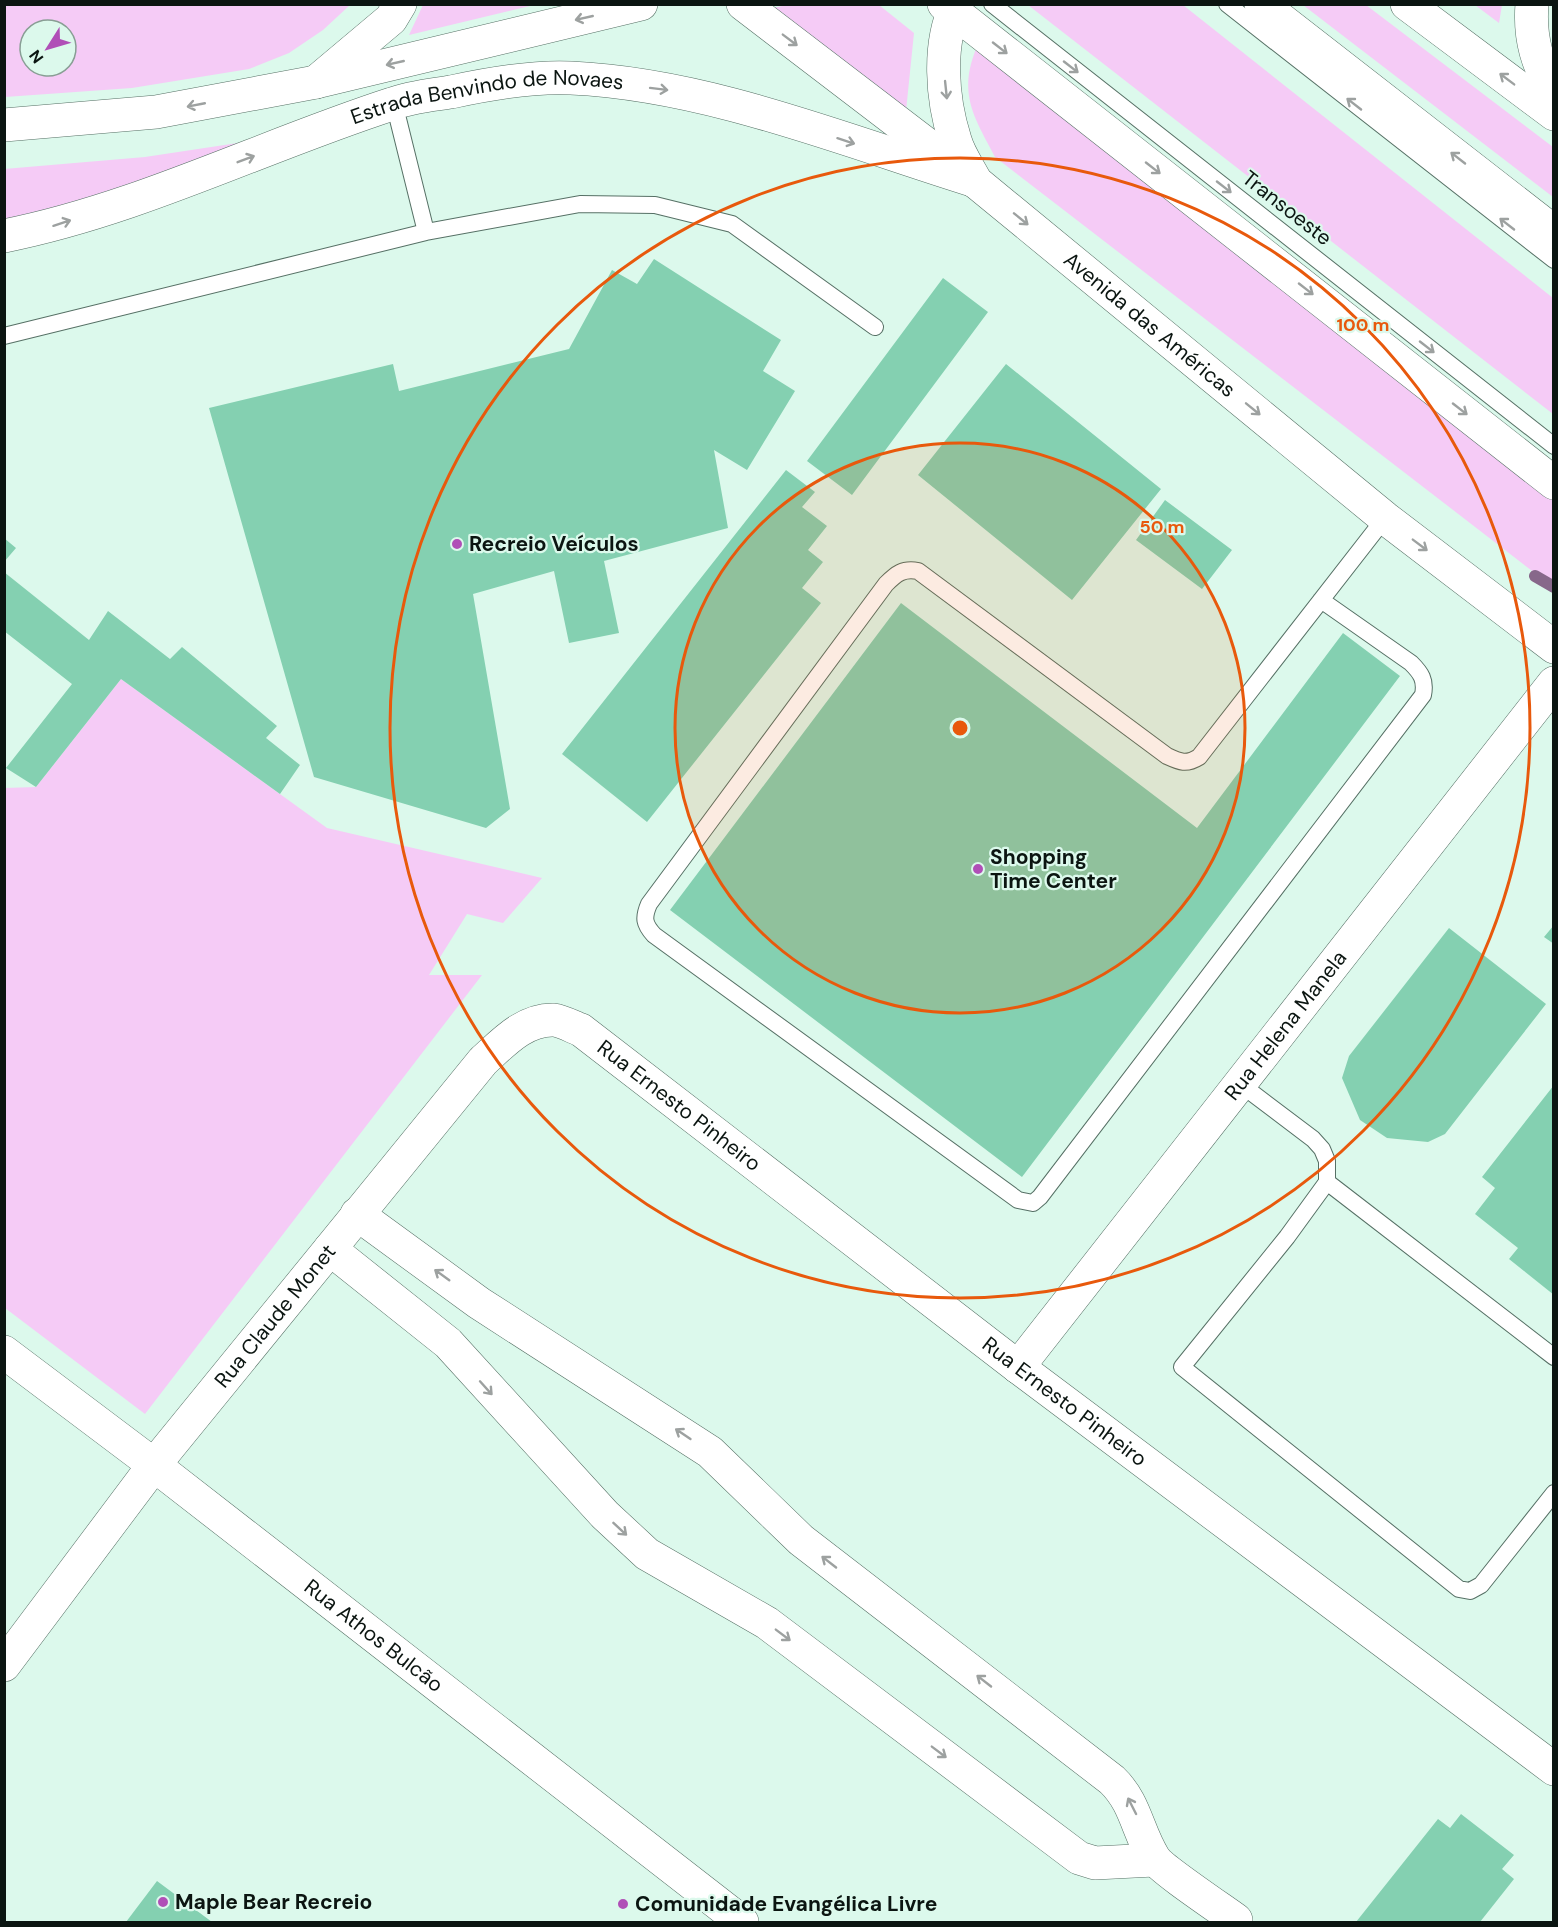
<svg xmlns="http://www.w3.org/2000/svg" width="1558" height="1927" viewBox="0 0 1558 1927" font-family="'DM Sans',sans-serif">
  <rect width="100%" height="100%" fill="#dcf9ec"/>
  <path fill="#f5cbf6" fill-rule="evenodd" d="M5 4H350V5L323 30 289 53 249 69 132 88 5 97ZM30 30H66V66H30Z
    M793 4 879 5 914 33 906 111 772 8Z
    M423 5V4L534 5 409 35Z
    M1028 5H1183L1553 298V414Z
    M1303 5H1366L1553 147V197Z
    M1475 5H1502L1499 23Z
    M976 49 1553 494V587L995 157C974 117 958 94 976 49Z
    M251 141 22 223 5 227 4 169 145 157Z
    M121 679 327 828 542 878 503 923 467 914 429 975H482L145 1414 5 1308 4 788 36 787Z"/>
  <g fill="none" stroke-linecap="round" stroke-linejoin="round">
    <path stroke="#87688a" stroke-width="12" d="M1535 576 1554 587"/>
  </g>
  <path fill="#84d0b1" d="M654 259 781 340 763 371 795 391 747 470 714 450 728 528 604 561 619 633 569 643 554 571 473 594 510 809 486 828 314 777 209 408 393 364 399 391 569 349 612 270 637 284Z
    M943 278 988 312 852 495 807 461Z
    M1006 364 1161 489 1072 600 918 475Z
    M786 470 815 492 802 507 827 526 808 550 823 562 802 588 821 603 647 822 562 754Z
    M1165 500 1232 550 1202 589 1136 540Z
    M4 538 16 548 4 562Z
    M4 572 89 640 108 611 170 659 182 647 277 726 266 738 300 765 280 794 121 679 36 787 6 768 72 684 4 631Z
    M901 603 1197 828 1343 633 1400 676 1022 1177 670 910Z
    M1554 925V944L1544 937Z
    M1449 928 1546 1004 1445 1134 1428 1142 1387 1138 1360 1120 1342 1078 1349 1056Z
    M1554 1085V1295L1509 1259 1518 1248 1475 1214 1495 1188 1482 1177Z
    M1461 1814 1514 1855 1502 1869 1514 1879 1480 1922H1356L1438 1819 1450 1828Z
    M157 1881 212 1922H126Z"/>
  <g fill="none" stroke-linecap="round" stroke-linejoin="round">
    <g stroke="#567065" stroke-width="18">
      <path id="service" d="M992 4 1554 446
        M1227 4 1554 260
        M394 103 426 232
        M4 336 426 232 580 204 655 205 732 224 875 327
        M1321 600 1411 663C1421 673 1426 680 1423 695L1040 1197 1033 1203 1018 1200 654 935C644 924 643 918 649 904L886 584C896 574 903 568 918 571L1167 756C1180 762 1186 765 1199 757L1385 518
        M1239 1083 1313 1139 1322 1149 1327 1161V1182L1287 1237 1182 1367 1459 1589 1470 1591 1481 1585 1554 1493
        M1327 1182 1554 1357"/>
    </g>
    <g stroke="#567065" stroke-width="34">
      <g id="minor">
        <path d="M357 1214 479 1303 710 1452 801 1540 1112 1780C1136 1803 1137 1831 1154 1858 1161 1869 1221 1909 1236 1920"/>
        <path d="M330 1249 448 1343 605 1515 647 1554 767 1623 1079 1858 1095 1863 1154 1860"/>
        <path id="s1" d="M4 1352 154 1465 742 1922"/>
        <path id="s2" d="M1018 1367 1554 683"/>
        <path id="s3" d="M4 1665 154 1465 483 1061C503 1043 524 1019 554 1020 562 1021 573 1027 581 1030L1018 1367 1554 1769"/>
      </g>
    </g>
    <g stroke="#567065" stroke-width="34">
      <g id="tertiary">
        <path d="M1532 4C1529 40 1538 64 1554 95"/>
        <path d="M4 125 156 112 316 82 641 4"/>
        <path id="s4" d="M4 236C139 209 262 146 392 104 410 97 432 95 451 92 488 84 534 76 571 78 706 84 844 140 972 180"/>
      </g>
    </g>
    <g stroke="#567065" stroke-width="34">
      <g id="secondary">
        <path id="s5" d="M743 4 976 182 1385 518 1554 647"/>
        <path d="M1407 4 1554 114"/>
        <path d="M316 82 391 19 400 4"/>
      </g>
    </g>
    <g stroke="#567065" stroke-width="34">
      <path id="trunk" d="M944 4 1554 483
        M957 4C937 43 942 100 955 140 959 155 969 168 976 182
        M1261 4 1554 232"/>
    </g>
    <use href="#service" stroke="#fff" stroke-width="16"/>
    <use href="#minor" stroke="#fff" stroke-width="33"/>
    <use href="#tertiary" stroke="#fff" stroke-width="33"/>
    <use href="#secondary" stroke="#fff" stroke-width="33"/>
    <use href="#trunk" stroke="#fff" stroke-width="33"/>
  </g>
  <defs><path id="oneway-shaft" d="M-6 0H5M1.5-3L5.5 0L1.5 3" fill="none" stroke-width="1.6" stroke-linecap="round" stroke-linejoin="round" transform="scale(1.5)"/></defs>
  <g stroke="#9da1a0">
    <use href="#oneway-shaft" transform="translate(584 18) rotate(167)"/>
    <use href="#oneway-shaft" transform="translate(790 40) rotate(37)"/>
    <use href="#oneway-shaft" transform="translate(1000 48) rotate(38)"/>
    <use href="#oneway-shaft" transform="translate(395 63) rotate(167)"/>
    <use href="#oneway-shaft" transform="translate(1071 67) rotate(38)"/>
    <use href="#oneway-shaft" transform="translate(1507 79) rotate(-143)"/>
    <use href="#oneway-shaft" transform="translate(659 89) rotate(7)"/>
    <use href="#oneway-shaft" transform="translate(946 90) rotate(84)"/>
    <use href="#oneway-shaft" transform="translate(1354 104) rotate(-142)"/>
    <use href="#oneway-shaft" transform="translate(196 105) rotate(169)"/>
    <use href="#oneway-shaft" transform="translate(846 141) rotate(18)"/>
    <use href="#oneway-shaft" transform="translate(1458 158) rotate(-142)"/>
    <use href="#oneway-shaft" transform="translate(246 159) rotate(-21)"/>
    <use href="#oneway-shaft" transform="translate(1153 168) rotate(38)"/>
    <use href="#oneway-shaft" transform="translate(1224 187) rotate(38)"/>
    <use href="#oneway-shaft" transform="translate(1021 219) rotate(39)"/>
    <use href="#oneway-shaft" transform="translate(62 223) rotate(-18)"/>
    <use href="#oneway-shaft" transform="translate(1507 224) rotate(-142)"/>
    <use href="#oneway-shaft" transform="translate(1306 289) rotate(38)"/>
    <use href="#oneway-shaft" transform="translate(1427 347) rotate(38)"/>
    <use href="#oneway-shaft" transform="translate(1253 409) rotate(39)"/>
    <use href="#oneway-shaft" transform="translate(1460 409) rotate(38)"/>
    <use href="#oneway-shaft" transform="translate(1420 545) rotate(37)"/>
    <use href="#oneway-shaft" transform="translate(442 1275) rotate(-144)"/>
    <use href="#oneway-shaft" transform="translate(486 1388) rotate(48)"/>
    <use href="#oneway-shaft" transform="translate(683 1434) rotate(-146)"/>
    <use href="#oneway-shaft" transform="translate(620 1529) rotate(43)"/>
    <use href="#oneway-shaft" transform="translate(829 1562) rotate(-142)"/>
    <use href="#oneway-shaft" transform="translate(783 1635) rotate(37)"/>
    <use href="#oneway-shaft" transform="translate(984 1681) rotate(-142)"/>
    <use href="#oneway-shaft" transform="translate(939 1752) rotate(37)"/>
    <use href="#oneway-shaft" transform="translate(1132 1806) rotate(-117)"/>
  </g>
  <circle cx="960" cy="728" r="285" fill="#e8590c" fill-opacity=".12"/>
  <g fill="none" stroke="#e8590c" stroke-width="3">
    <circle cx="960" cy="728" r="285"/>
    <circle cx="960" cy="728" r="570"/>
  </g>
  <g fill="#b04fb7" stroke="#dcf9ec" stroke-width="2">
    <circle cx="457" cy="544" r="6"/>
    <circle cx="978" cy="869" r="6"/>
    <circle cx="163" cy="1902" r="6"/>
    <circle cx="623" cy="1904" r="6"/>
  </g>
  <g text-anchor="middle" stroke-width="4.5" stroke-linejoin="round" paint-order="stroke">
    <g font-size="21" fill="#0b1511" stroke="#dcf9ec">
      <text dy="7" stroke="none"><textPath href="#s4" startOffset="506">Estrada Benvindo de Novaes</textPath></text>
      <text transform="translate(1287 208) rotate(38)" y="7">Transoeste</text>
      <text dy="7" stroke="none"><textPath href="#s5" startOffset="518">Avenida das Américas</textPath></text>
      <text dy="7" stroke="none"><textPath href="#s2" startOffset="434">Rua Helena Manela</textPath></text>
      <text dy="7" stroke="none"><textPath href="#s3" startOffset="1008">Rua Ernesto Pinheiro</textPath></text>
      <text dy="7" stroke="none"><textPath href="#s3" startOffset="442">Rua Claude Monet</textPath></text>
      <text dy="7" stroke="none"><textPath href="#s3" startOffset="1494">Rua Ernesto Pinheiro</textPath></text>
      <text dy="7" stroke="none"><textPath href="#s1" startOffset="466">Rua Athos Bulcão</textPath></text>
    </g>
    <g font-size="21" font-weight="bold" fill="#0b1511" stroke="#dcf9ec" text-anchor="start">
      <text x="469" y="551">Recreio Veículos</text>
      <text x="990" y="864">Shopping<tspan x="990" dy="24">Time Center</tspan></text>
      <text x="175" y="1909">Maple Bear Recreio</text>
      <text x="635" y="1911">Comunidade Evangélica Livre</text>
    </g>
  </g>
  <circle cx="960" cy="728" r="9" fill="#e8590c" stroke="#dcf9ec" stroke-width="3"/>
  <g font-size="18" text-anchor="middle" font-weight="bold" fill="#e8590c" stroke="#dcf9ec" stroke-width="4.5" stroke-linejoin="round" paint-order="stroke">
    <text x="1363" y="331">100 m</text>
    <text x="1162" y="533">50 m</text>
  </g>
  <rect width="1558" height="1927" fill="none" stroke="#0b1511" stroke-width="12"/>
  <g transform="translate(48 48) rotate(233)"><circle r="28" fill="#dcf9ec" stroke="#889e94" stroke-width="1.5"/>
  <path d="M0-4.5L10 22L0 15L-10 22Z" fill="#b04fb7"/>
  <text y="-9" font-size="16" font-weight="bold" text-anchor="middle" fill="#0b1511">N</text>
  </g>
</svg>
